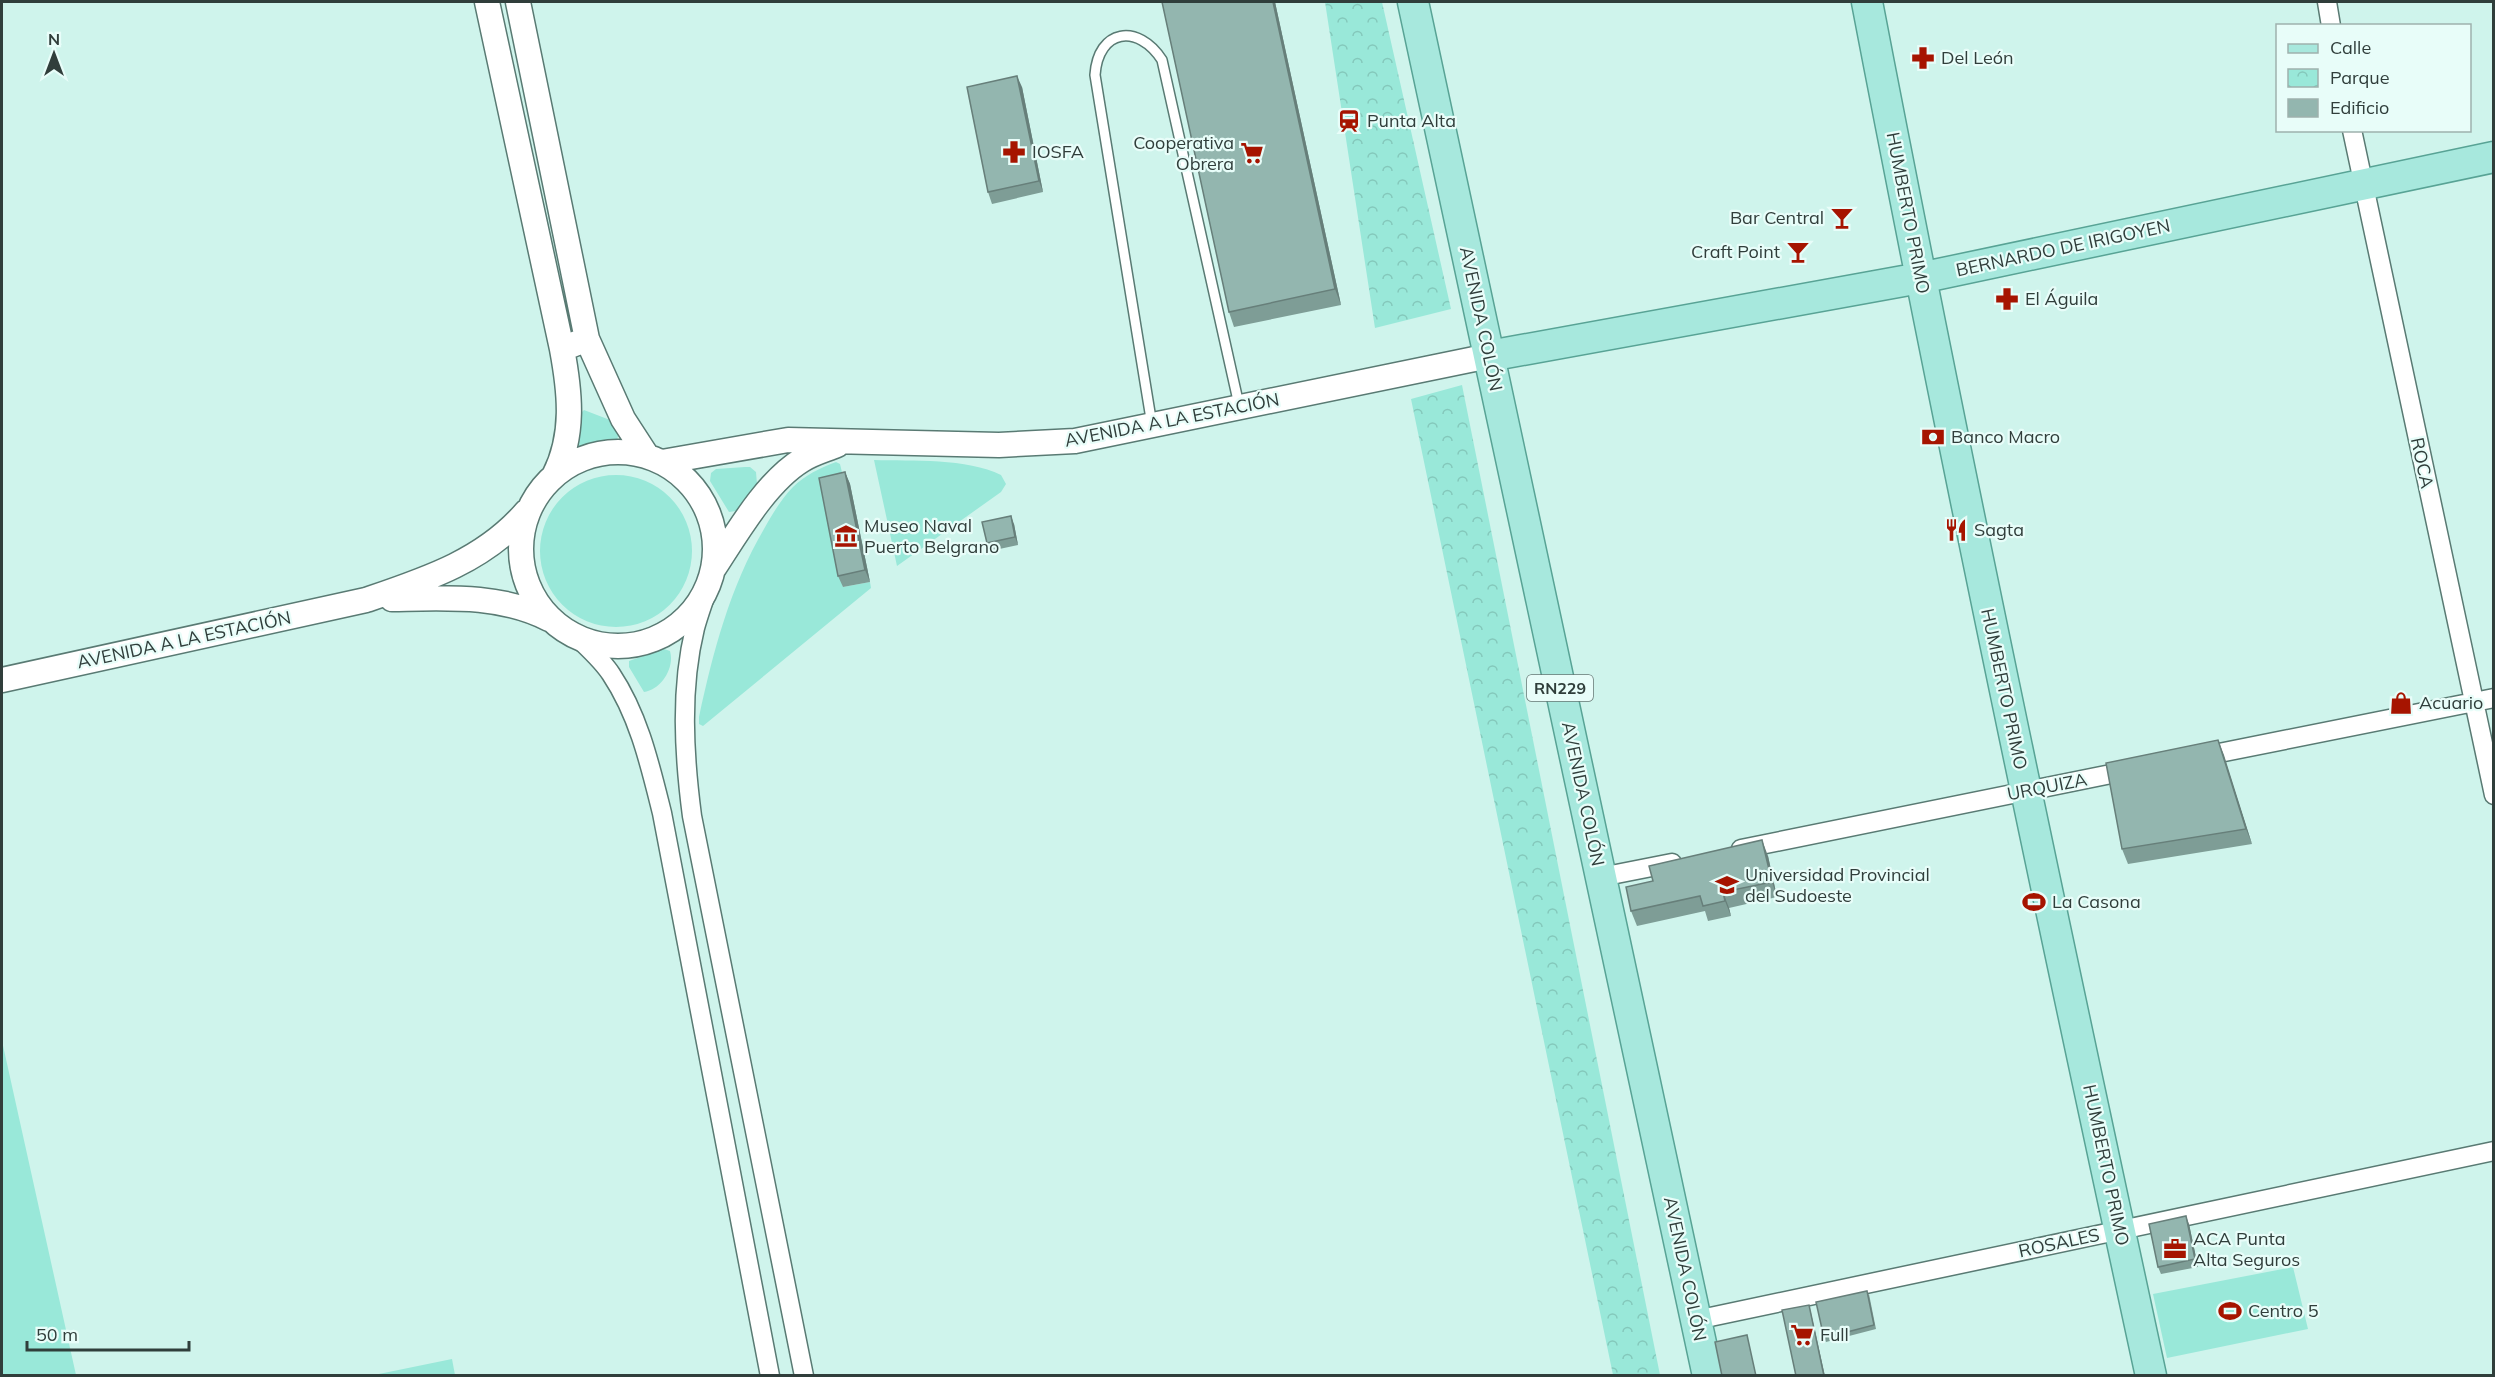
<svg xmlns="http://www.w3.org/2000/svg" width="2495" height="1377" viewBox="0 0 2495 1377" font-family="Mulish,sans-serif">
  <defs>
    <pattern id="park-crowns" width="20" height="18" patternUnits="userSpaceOnUse" patternTransform="scale(1.5)"><rect width="20" height="18" fill="#99e8d9"/><path d="M2 6a3 3 0 1 1 6 0M12 15a3 3 0 1 1 6 0" fill="none" stroke="#84c8bb"/></pattern>
  </defs>
  <rect width="100%" height="100%" fill="#cff4ec"/>
  <path fill="#99e8d9" d="M584 410 610 420 619 433 617 440 579 447 580 414Z
    M874 460C912 461 967 458 1001 475L1006 484 1001 492 897 566Z
    M836 462 840 464 845 485 823 489 843 587 870 582 871 588 703 726 699 724V717C713 652 730 587 764 529 772 515 781 499 793 487 805 475 820 468 836 462Z
    M745 467H750L756 472 757 484 736 511 729 512 710 481 711 473 716 469Z
    M540 551a76 76 0 1 1 152 0a76 76 0 1 1-152 0Z
    M664 649 670 651C675 668 661 690 644 692L629 667V661Z
    M2 1041 76 1375H2Z
    M2293 1267 2308 1329 2167 1358 2153 1294Z
    M452 1359 455 1375H374Z"/>
  <path fill="url(#park-crowns)" d="M1325 2H1382L1451 309 1375 328Z
    M1462 385 1660 1375H1613L1411 399Z"/>
  <g fill="none" stroke-linecap="round" stroke-linejoin="round">
    <g stroke="#597a73" stroke-width="12">
      <path id="service" d="M1152 425 1095 75C1098 29 1138 23 1162 60L1239 405"/>
    </g>
    <g stroke="#597a73" stroke-width="21">
      <path id="minor" d="M2327 2 2331 26
        M2352 130 2494 795
        M709 584C705 598 699 613 695 628 680 689 684 755 692 816L804 1376
        M576 636C588 648 602 660 611 674 639 716 650 765 662 813L770 1376
        M2199 757 2494 698
        M1741 849 2131 770
        M1601 877 1672 863
        M1696 1320 2494 1151"/>
    </g>
    <g stroke="#597a73" stroke-width="27">
      <path id="tertiary" d="M487 2 562 349
        M518 2 587 339 623 419 647 456
        M521 549a97 97 0 1 1 194 0a97 97 0 1 1-194 0Z
        M662 462 788 440 999 445 1075 441 1489 356
        M554 476C575 435 570 392 562 349L577 343
        M714 568C737 533 766 482 802 460 813 453 825 450 837 445
        M392 599C445 598 500 594 549 619
        M2 680 366 600C425 580 484 561 526 512"/>
    </g>
    <g stroke="#58a395" stroke-width="33">
      <path id="primary" d="M1413 2 1708 1376
        M1867 2C1955 461 2052 918 2151 1376
        M1489 356 1920 278 2494 157"/>
    </g>
    <use href="#service" stroke="#fff" stroke-width="9"/>
    <use href="#minor" stroke="#fff" stroke-width="18"/>
    <use href="#tertiary" stroke="#fff" stroke-width="24"/>
    <use href="#primary" stroke="#a7e8dd" stroke-width="30"/>
  </g>
  <path fill="#7e9d96" d="M1162 2H1275L1341 305 1234 327 1229 312Z
    M1022 87 1043 192 992 204 988 192Z
    M845 472 850 484 870 582 843 587 838 576Z
    M1014 524 1018 545 990 551 987 543Z
    M2218 740 2252 844 2128 864 2122 849Z
    M1768 856 1777 897 1729 908 1731 916 1708 921 1705 911 1637 926 1631 911Z
    M2189 1224 2198 1267 2161 1274 2158 1267Z
    M1869 1294 1876 1329 1826 1342 1824 1338Z"/>
  <path fill="#677f7a" d="M1273 2H1275L1341 305 1335 289Z
    M1017 76 1022 87 1043 192 1039 181Z
    M845 472 850 484 870 582 865 570Z
    M1011 516 1014 524 1018 545 1015 537Z
    M2218 740 2224 755 2252 844 2246 829Z
    M1762 840 1768 856 1777 897 1772 882Z
    M1723 892 1729 908 1731 916 1725 901Z
    M2186 1216 2189 1224 2198 1267 2195 1259Z
    M1809 1305 1811 1313 1825 1376H1824Z"/>
  <path fill="#93b6af" stroke="#677f7a" stroke-width="1.5" d="M1162 2H1273L1335 289 1229 312Z
    M1017 76 1039 181 988 192 967 87Z
    M845 472 865 570 838 576 819 478Z
    M1011 516 1015 537 987 543 982 522Z
    M2218 740 2246 829 2122 849 2106 763Z
    M1762 840 1772 882 1723 892 1725 901 1703 906 1700 896 1631 911 1626 887 1653 881 1649 866Z
    M2186 1216 2195 1259 2158 1267 2149 1224Z
    M1867 1291 1874 1325 1824 1338 1816 1302Z
    M1809 1305 1824 1376H1796L1782 1310Z
    M1747 1335 1756 1376H1722L1715 1342Z"/>
  <defs>
    <g id="pharmacy-bare" transform="scale(1.8)"><path d="M-2-6h4v4h4v4h-4v4h-4v-4h-4v-4h4Z" fill="#a61400" stroke="#e8fdf9" stroke-width="2.5" paint-order="stroke"/></g>
    <g id="station-bare" transform="scale(1.8)"><path d="M-3-6H3Q5-6 5-4V2Q5 4 3 4L4.5 6H3L1.5 4h-3L-3 6H-4.5L-3 4Q-5 4-5 2V-4Q-5-6-3-6ZM-3.5-4v3h7v-3ZM-3.5 1v1.5H-2V1ZM2 1v1.5H3.5V1Z" fill="#a61400" stroke="#e8fdf9" stroke-width="2.5" paint-order="stroke"/></g>
    <g id="supermarket-bare" transform="scale(1.8)"><path d="M-6-5.5h2.5l.6 2H6L4.5 2H-2.5L-4.4-4H-6ZM-1.5 3.2a1.3 1.3 0 1 0 .1 0ZM3 3.2a1.3 1.3 0 1 0 .1 0Z" fill="#a61400" stroke="#e8fdf9" stroke-width="2.5" paint-order="stroke"/></g>
    <g id="bar-bare" transform="scale(1.8)"><path d="M-6-5H6L.8 .8V4.5H3.5V6h-7V4.5H-.8V.8Z" fill="#a61400" stroke="#e8fdf9" stroke-width="2.5" paint-order="stroke"/></g>
    <g id="bank-bare" transform="scale(1.8)"><path d="M-6-4H6V4H-6ZM0-2.3a2.3 2.3 0 1 0 0 4.6a2.3 2.3 0 1 0 0-4.6Z" fill="#a61400" stroke="#e8fdf9" stroke-width="2.5" paint-order="stroke"/></g>
    <g id="restaurant-bare" transform="scale(1.8)"><path d="M-5-6h1v4h1v-4h1v4h1v-4h1v5L-1.5 .5V6h-2V.5L-5-1ZM5-6V6H3V1.5H1.5Q1.5-4 5-6Z" fill="#a61400" stroke="#e8fdf9" stroke-width="2.5" paint-order="stroke"/></g>
    <g id="museum-bare" transform="scale(1.8)"><path d="M0-6L6-3V-2H-6V-3ZM-5-1h2V3h-2ZM-1-1h2V3h-2ZM3-1h2V3H3ZM-6 4H6V6H-6Z" fill="#a61400" stroke="#e8fdf9" stroke-width="2.5" paint-order="stroke"/></g>
    <g id="shop-bare" transform="scale(1.8)"><path d="M-5-2.5h2.3a2.7 3.5 0 0 1 5.4 0H5L5.5 6h-11ZM-1.5-2.5h3a1.5 2.3 0 0 0-3 0Z" fill="#a61400" stroke="#e8fdf9" stroke-width="2.5" paint-order="stroke"/></g>
    <g id="university-bare" transform="scale(1.8)"><path d="M0-5L7-2L0 1L-7-2ZM-4 1L0 2.5L4 1V4Q0 6-4 4Z" fill="#a61400" stroke="#e8fdf9" stroke-width="2.5" paint-order="stroke"/></g>
    <g id="stadium-bare" transform="scale(1.8)"><path d="M0-5a6.5 5 0 1 0 0 10a6.5 5 0 1 0 0-10ZM-3.5-1.8h7v3.6h-7Z" fill="#a61400" stroke="#e8fdf9" stroke-width="2.5" paint-order="stroke"/></g>
    <g id="office-bare" transform="scale(1.8)"><path d="M-6-3h4V-5.5h4V-3h4V5H-6ZM-1-4.5V-3h2v-1.5ZM-6 0V1H6V0Z" fill="#a61400" stroke="#e8fdf9" stroke-width="2.5" paint-order="stroke"/></g>
  </defs>
  <g fill-rule="evenodd">
    <use href="#pharmacy-bare" x="1923" y="58"/>
    <use href="#station-bare" x="1349" y="121"/>
    <use href="#pharmacy-bare" x="1014" y="152"/>
    <use href="#supermarket-bare" x="1252" y="153"/>
    <use href="#bar-bare" x="1842" y="218"/>
    <use href="#bar-bare" x="1798" y="252"/>
    <use href="#pharmacy-bare" x="2007" y="299"/>
    <use href="#bank-bare" x="1933" y="437"/>
    <use href="#restaurant-bare" x="1956" y="530"/>
    <use href="#museum-bare" x="846" y="536"/>
    <use href="#shop-bare" x="2401" y="703"/>
    <use href="#university-bare" x="1727" y="885"/>
    <use href="#stadium-bare" x="2034" y="902"/>
    <use href="#office-bare" x="2175" y="1249"/>
    <use href="#stadium-bare" x="2230" y="1311"/>
    <use href="#supermarket-bare" x="1802" y="1335"/>
  </g>
  <g text-anchor="middle" stroke-width="4.5" stroke-linejoin="round" paint-order="stroke">
    <rect fill="#e8fdf9" stroke="#677774" stroke-width="1.5" x="1527" y="675" width="66" height="26" rx="4.5"/>
    <g font-size="16" font-weight="bold" fill="#303e3b">
      <text x="1560" y="694">RN229</text>
    </g>
    <g font-size="18" fill="#303e3b" stroke="#e8fdf9" text-anchor="start">
      <text x="1941" y="64">Del León</text>
      <text x="1367" y="127">Punta Alta</text>
      <text x="1234" y="149" text-anchor="end">Cooperativa<tspan x="1234" dy="21">Obrera</tspan></text>
      <text x="1032" y="158">IOSFA</text>
      <text x="1824" y="224" text-anchor="end">Bar Central</text>
      <text x="1780" y="258" text-anchor="end">Craft Point</text>
      <text x="2025" y="305">El Águila</text>
      <text x="1951" y="443">Banco Macro</text>
      <text x="864" y="532">Museo Naval<tspan x="864" dy="21">Puerto Belgrano</tspan></text>
      <text x="1974" y="536">Sagta</text>
      <text x="2419" y="709">Acuario</text>
      <text x="1745" y="881">Universidad Provincial<tspan x="1745" dy="21">del Sudoeste</tspan></text>
      <text x="2052" y="908">La Casona</text>
      <text x="2193" y="1245">ACA Punta<tspan x="2193" dy="21">Alta Seguros</tspan></text>
      <text x="2248" y="1317">Centro 5</text>
      <text x="1820" y="1341">Full</text>
    </g>
    <g font-size="18" fill="#303e3b" stroke="#e8fdf9">
      <text transform="translate(1908 213) rotate(79)" y="6">HUMBERTO PRIMO</text>
      <text transform="translate(2063 248) rotate(-12)" y="6">BERNARDO DE IRIGOYEN</text>
      <text transform="translate(1481 319) rotate(78)" y="6">AVENIDA COLÓN</text>
      <text transform="translate(1172 420) rotate(-11)" y="6">AVENIDA A LA ESTACIÓN</text>
      <text transform="translate(2422 463) rotate(78)" y="6">ROCA</text>
      <text transform="translate(184 640) rotate(-12)" y="6">AVENIDA A LA ESTACIÓN</text>
      <text transform="translate(2004 689) rotate(78)" y="6">HUMBERTO PRIMO</text>
      <text transform="translate(2047 787) rotate(-11)" y="6">URQUIZA</text>
      <text transform="translate(1583 794) rotate(78)" y="6">AVENIDA COLÓN</text>
      <text transform="translate(2106 1165) rotate(78)" y="6">HUMBERTO PRIMO</text>
      <text transform="translate(2059 1243) rotate(-12)" y="6">ROSALES</text>
      <text transform="translate(1685 1269) rotate(78)" y="6">AVENIDA COLÓN</text>
    </g>
  </g>
  <rect width="2495" height="1377" fill="none" stroke="#303e3b" stroke-width="6"/>
  <rect x="2276" y="24" width="195" height="108" fill="#e8fdf9" stroke="#9eb1ad" stroke-width="1.5"/>
  <rect x="2288" y="44" width="30" height="9" fill="#a7e8dd" stroke="#9eb1ad" stroke-width="1.5"/>
  <text x="2330" y="54" font-size="18" fill="#303e3b">Calle</text>
  <rect x="2288" y="69" width="30" height="18" fill="url(#park-crowns)" stroke="#9eb1ad" stroke-width="1.5"/>
  <text x="2330" y="84" font-size="18" fill="#303e3b">Parque</text>
  <rect x="2288" y="99" width="30" height="18" fill="#93b6af" stroke="#9eb1ad" stroke-width="1.5"/>
  <text x="2330" y="114" font-size="18" fill="#303e3b">Edificio</text>
  <g transform="translate(54 54)" stroke="#e8fdf9" stroke-width="4.5" paint-order="stroke">
  <path d="M0-4.5L10 22L0 15L-10 22Z" fill="#303e3b"/>
  <text y="-9" font-size="16" font-weight="bold" text-anchor="middle" fill="#303e3b">N</text>
  </g>
  <path d="M27 1341v9h162v-9" fill="none" stroke="#303e3b" stroke-width="3"/>
  <text x="36" y="1341" font-size="18" fill="#303e3b" stroke="#e8fdf9" stroke-width="4.5" paint-order="stroke">50 m</text>
</svg>
